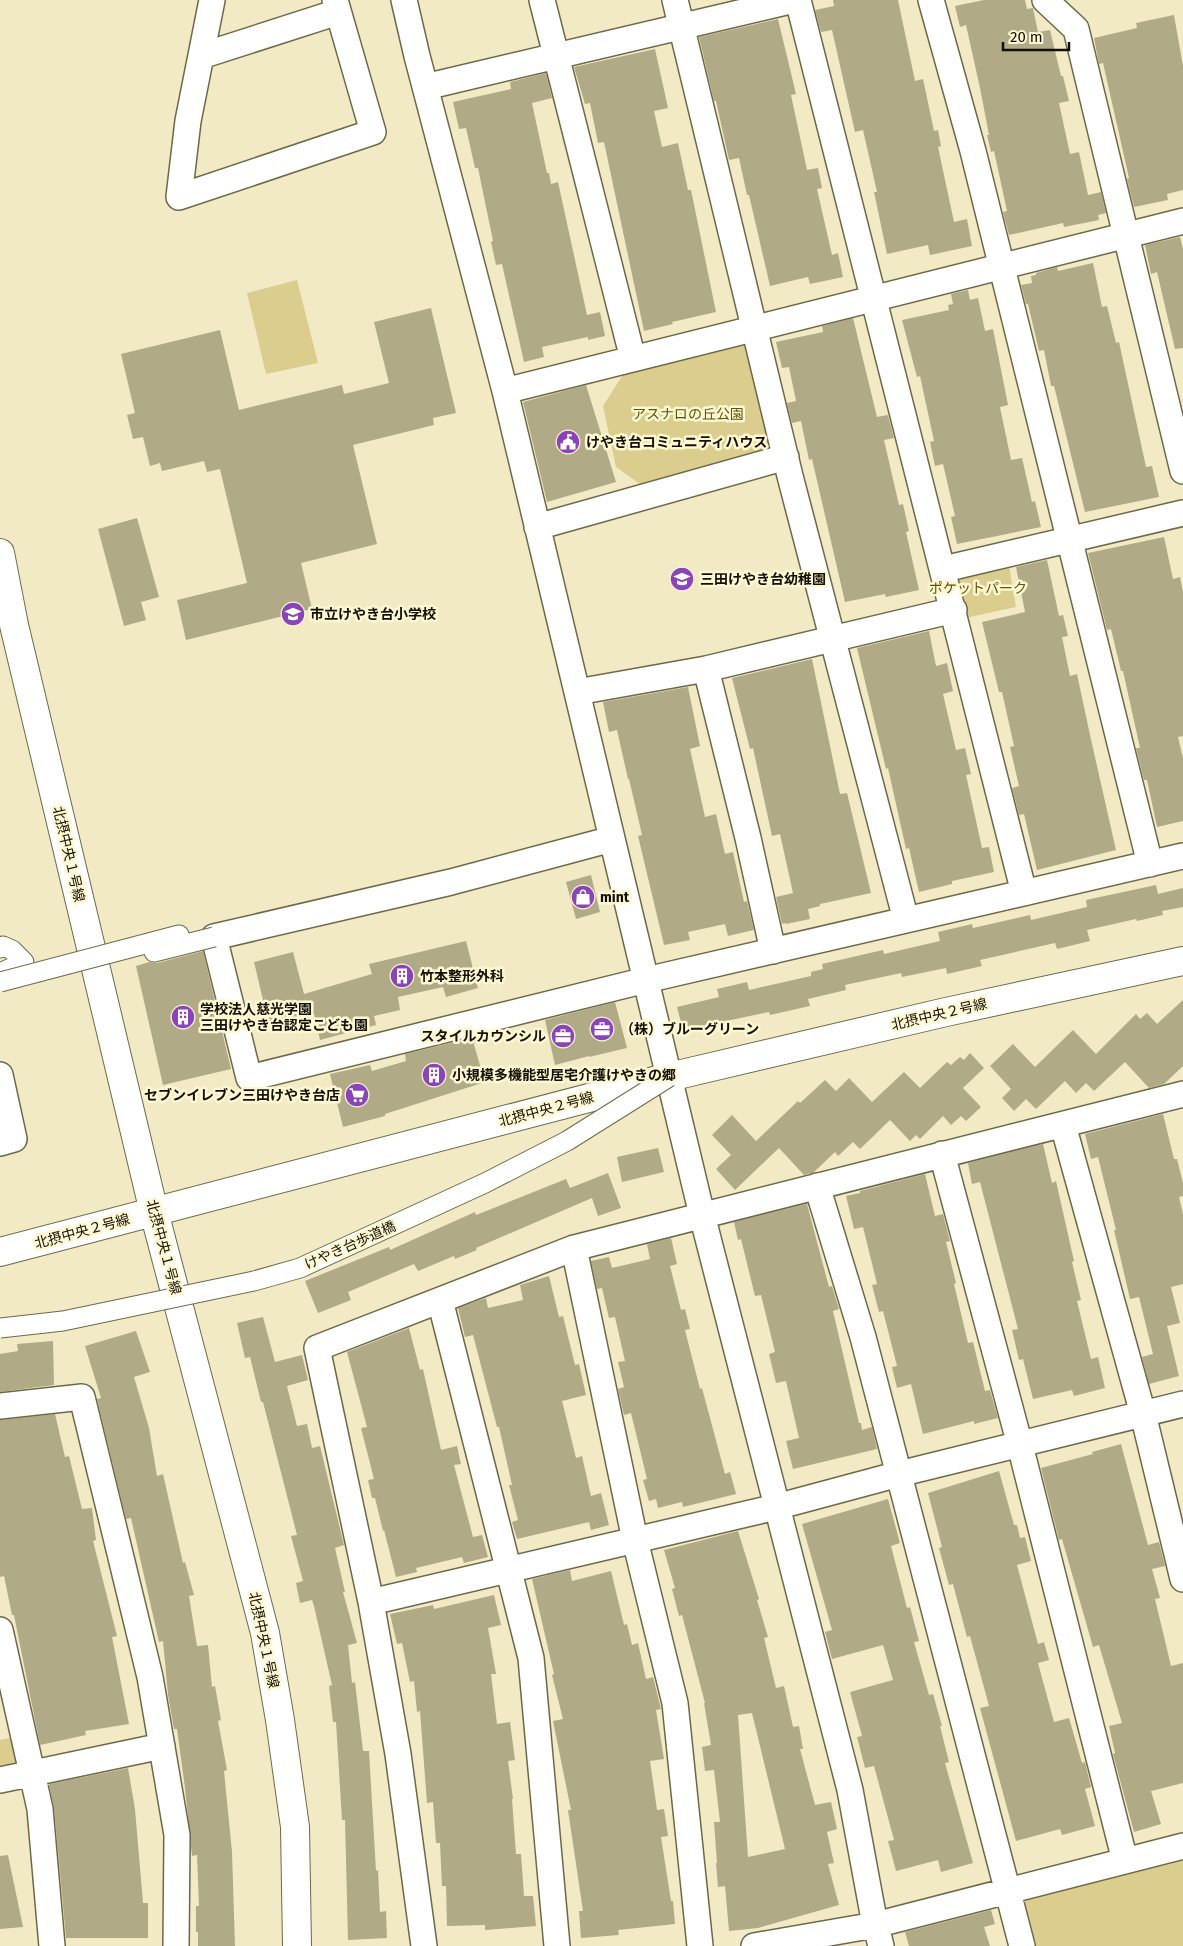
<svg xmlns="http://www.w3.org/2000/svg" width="1183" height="1946" viewBox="0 0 1183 1946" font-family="'Fira Sans','Noto Sans JP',sans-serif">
  <rect width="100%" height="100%" fill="#f1eac5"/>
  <path fill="#dacd8d" d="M297 280 318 363 266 374 247 293Z
    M755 328 786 457 651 492 616 467 603 406 633 359Z
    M1007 554 1016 607 956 620 947 582Z
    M23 1735 26 1750 15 1770 0 1775V1740Z
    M1183 1846V1946H1022L1008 1891Z"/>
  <path fill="#b1aa87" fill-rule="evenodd" d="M833 0H898L915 81 923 79 934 131 938 130 941 146 938 147 954 222 967 219 972 246 930 255 928 245 887 254 874 192H877L863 130 855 132 832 30 821 32 815 10 834 6Z
    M984 0H1025L1027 9 1033 8 1038 32 1050 30 1061 76H1063L1069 101 1059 103 1070 154 1079 152 1088 195 1101 192 1106 213 1098 215 1099 220 1064 227 1063 223 1009 235 1003 212 1007 211 994 151 991 152 987 135H989L980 88 966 25 960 27 955 6Z
    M1174 15 1183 66V190L1167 194 1168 200 1134 207 1127 179 1129 178 1103 63 1099 64 1094 38 1137 28 1136 23Z
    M778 19 796 94 791 95 807 170 818 168 822 188 817 189 832 255 838 253 843 277 810 284 808 277 770 286 749 195H747L739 158 729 160 716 101H714L699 37Z
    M655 49 668 108 654 111 662 147 678 143 688 190H691L716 312 672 322 673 324 644 331 604 142 598 143 590 103 585 104 574 67Z
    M546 73 552 98 532 103 547 173H549L551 184 558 182 587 315 600 312 605 336 588 340V337L542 347 544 357 524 362 502 264 496 265 491 242 493 241 478 168H475L466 128 459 129 453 102 511 89 510 82Z
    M1180 237 1183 249V348L1175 349 1157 272 1151 274 1145 245Z
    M1093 263 1102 307 1107 306 1116 343 1119 342 1146 467 1152 466 1159 497 1085 512 1054 386H1051L1044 350 1039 351 1028 304H1026L1021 285 1032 283 1031 276 1036 275V273L1057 267 1058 271Z
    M968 290 970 300 978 298 985 331 993 329 1008 405 1000 407 1011 460 1022 458 1032 502 1035 501 1041 527 957 544 951 517 955 516 943 464 935 466 930 442 934 441 920 376 917 377 902 320 949 310 948 305 953 304 951 294Z
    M431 308 456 413 433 418 434 425 353 445 377 544 301 563 312 609 186 640 177 600 247 583 220 469 207 472 204 461 162 471 160 463 150 466 143 437 133 439 127 415 135 413 121 354 220 330 239 410 342 385 344 394 389 383 374 322Z
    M853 318 877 417 888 415 894 438 884 440 899 505 903 504 909 531 906 532 919 590 886 597 885 594 845 602 812 459 809 460 801 421 792 423 789 412 787 403 796 401 789 367 782 368 776 342 823 332 822 326Z
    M586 385 616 482 547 502 523 402Z
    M137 518 159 597 141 602 146 620 124 626 98 529Z
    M1164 537 1173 579 1180 577 1183 592V736L1178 737 1183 758V821L1157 827 1147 780H1144L1136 748H1140L1123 671H1121L1111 629 1107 630 1088 553Z
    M1047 560 1059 616 1063 615 1068 636 1062 637 1070 676 1077 674 1090 735 1116 850 1037 870 1024 814 1019 815 1012 788 1019 786 1010 747 1014 746 1002 692H999L982 622 1025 612 1016 567Z
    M929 631 936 666 947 663 953 691 943 694 956 750 965 748 971 774 966 775 982 848 989 847 994 872 952 881V884L919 892 909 848 906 849 888 768 886 769 857 648Z
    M812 659 840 794 847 793 871 893 820 904V906L808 909 810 919 786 924 785 923 782 924 776 897 793 893 780 834 772 836 753 748 750 749 732 678Z
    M688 687 700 746 690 749 705 817 716 814 725 854 733 852 744 902 747 901 754 930 728 936 725 924 688 932 690 940 664 945 638 836 642 835 629 779H628L617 730 609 732 603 702Z
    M591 875 600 912 576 919 566 882Z
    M1156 885 1158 894 1183 888V907L1162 911 1163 915 1137 921 1136 919 1087 930 1090 941 1057 949 1055 943 980 960 982 966 947 974 946 968 902 977 901 973 845 985 846 990 808 999 810 1006 770 1015 769 1012 683 1030 677 1007 719 997 717 989 747 982 749 990 811 976V972L823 969 822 964 883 950 884 954 940 941 938 932 972 924 973 928 1030 915 1031 920 1087 907 1086 900Z
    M466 941 478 988 446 997 443 987 398 997 400 1010 374 1016 376 1025 320 1040 314 1014 269 1025 254 962 293 952 304 994 372 974 369 964Z
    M203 951 231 1069 163 1085 136 966 149 962 157 963Z
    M1183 1000V1066L1164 1084 1149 1088 1125 1062 1094 1091 1086 1083 1076 1093 1065 1081 1036 1109 1026 1099 1014 1111 1002 1098 1011 1089 990 1066 1013 1044 1035 1067 1073 1030 1096 1054 1136 1014 1140 1019 1147 1013 1157 1024Z
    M615 1002 627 1048 589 1057V1056L555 1065 545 1020Z
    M472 1038 485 1082 385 1114V1116L343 1127 330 1074 370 1065 372 1071 406 1061 405 1054Z
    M970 1053 984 1068 963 1088 981 1107 966 1121 961 1116 951 1125 943 1116 920 1139 916 1135 910 1141 890 1120 860 1149 853 1142 838 1156 835 1152 814 1172 804 1175 779 1148 735 1190 716 1169 731 1155 712 1135 732 1115 756 1141 798 1101 800 1103 825 1080 836 1091 849 1078 872 1102 904 1072 920 1088 947 1062 951 1065 960 1057 964 1060Z
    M1163 1114 1174 1159H1177L1183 1183V1196L1179 1197 1183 1214V1284L1171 1287 1180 1323 1167 1326 1179 1376 1149 1384 1142 1357 1153 1354 1139 1297 1130 1299 1114 1230H1116L1098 1157 1091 1159 1085 1134Z
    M1043 1144 1052 1183 1056 1181 1074 1261 1072 1262 1081 1300 1077 1301 1091 1359 1098 1357 1105 1388 1074 1396 1072 1390 1033 1399 1023 1359 1019 1360 1012 1330 1018 1329 980 1182 972 1184 968 1163Z
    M658 1148 664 1172 622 1182 617 1157Z
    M608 1173 621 1208 598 1216 592 1198 476 1248 477 1250 455 1259 454 1256 418 1271 414 1264 348 1292 351 1300 318 1313 305 1281 389 1247 390 1250 475 1212 476 1215 566 1179 570 1188Z
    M925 1174 935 1216 943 1214 950 1241 946 1242 956 1283 954 1284 968 1343 973 1342 985 1391 990 1390 998 1418 974 1424V1421L923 1434 911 1384 897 1388 892 1367 897 1366 883 1311 879 1312 872 1285 877 1284 863 1227 854 1229 846 1196 860 1193V1191Z
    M807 1204 829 1287 832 1286 839 1309 833 1311 859 1423H861L862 1430 872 1427 877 1449 793 1469 786 1441 799 1438 786 1381 776 1383 769 1354 775 1352 761 1295 755 1296 741 1239 738 1240 734 1222Z
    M671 1238 677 1264 670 1266 681 1310 685 1309 690 1329 685 1330 700 1389 702 1388 725 1474 730 1472 736 1494 683 1507 682 1502 658 1508 656 1499 649 1501 643 1480 647 1479 631 1413 624 1415 618 1389 624 1387 618 1362 625 1361 615 1317 609 1318 602 1288 597 1289 591 1261 609 1257 612 1268 650 1259 647 1244Z
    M549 1276 559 1317 563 1316 575 1365 579 1364 586 1395 562 1401 567 1421 576 1458 582 1456 591 1496 601 1493 609 1525 591 1530 589 1522 517 1539 512 1522 518 1520 509 1485H512L499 1427H497L473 1335 465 1337 458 1308 486 1298 488 1308 523 1300 520 1285Z
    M263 1317 275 1362 302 1355 308 1380 287 1386 297 1426 307 1424 312 1448 320 1446 344 1545 335 1548 345 1592H343L357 1643 348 1645 352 1683 355 1682 363 1751H369L376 1871 378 1870 380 1912 386 1911 387 1938 348 1940 345 1820H342L336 1722H333L329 1686 332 1685 314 1606 312 1600 300 1603 296 1583 303 1581 291 1536 297 1535 263 1402H261L250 1357 245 1358 237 1323Z
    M409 1328 420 1370 423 1369 441 1450 457 1446 461 1464 454 1465 473 1537 482 1535 488 1557 464 1563 462 1557 416 1568 417 1572 396 1577 384 1530 383 1531 375 1498H372L368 1480 374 1479 361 1428 367 1427 347 1352Z
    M136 1331 150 1372 134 1377 149 1428 157 1476 163 1474 183 1563 185 1562 194 1595 189 1596 197 1646 208 1645 212 1687 215 1686 221 1720 218 1721 227 1770 224 1771 232 1852 235 1946H198V1932H196V1906H199L197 1855 192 1856 185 1788 177 1729H174L168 1695 163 1641 159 1642 131 1518 126 1519 97 1399 101 1398 85 1346Z
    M53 1341 54 1385 0 1392V1354L18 1351 17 1344Z
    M55 1414 65 1457 69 1456 82 1509 92 1508 96 1540 93 1541 117 1636 112 1637 129 1724 85 1731 86 1735 40 1745 14 1615H12L4 1576 0 1577V1420Z
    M1121 1444 1148 1545 1159 1542 1165 1566 1152 1569 1160 1598 1155 1599 1171 1666 1183 1663V1783L1151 1791 1161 1824 1134 1832 1113 1754 1115 1753 1109 1726 1122 1723 1099 1645 1093 1647 1062 1539 1059 1540 1041 1468 1093 1454 1092 1452Z
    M999 1471 1014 1525H1017L1020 1538 1025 1537 1031 1561 1017 1565 1038 1644 1044 1642 1049 1660 1038 1663 1054 1722 1069 1718 1082 1763 1085 1762 1091 1787 1085 1789 1095 1826 1062 1835 1060 1829 1016 1841 980 1708 989 1706 970 1636 967 1637 953 1584 949 1585 939 1548 942 1547 928 1493Z
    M888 1499 900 1543 891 1546 907 1608 910 1607 919 1641 914 1642 929 1695 933 1694 942 1726H940L949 1762 945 1763 973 1863 941 1872 938 1860 896 1871 888 1841 894 1840 874 1766 865 1768 857 1737 862 1736 850 1692 893 1680 883 1645 832 1659 825 1632 832 1630 802 1524Z
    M738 1531 759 1599 757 1600 768 1637 764 1638 776 1688 784 1686 793 1727 799 1726 803 1749H800L815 1805 831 1802 837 1829 827 1832 834 1863 828 1864 839 1905 758 1928 729 1931 725 1886 718 1887 716 1863H717L714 1822H720L714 1770 705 1771 702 1747 711 1745 704 1703H705L682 1615 679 1616 672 1589 675 1588 664 1550ZM752 1713 785 1849 748 1857 738 1715Z
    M570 1570 572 1581 611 1571 624 1625 627 1624 632 1645 638 1643 646 1679 653 1677 661 1709 656 1710 664 1759 650 1761 657 1810 664 1809 668 1836 661 1837 671 1901H673L675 1924 618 1930 619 1935 581 1938 579 1911H583L568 1810H571L553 1721 563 1719 552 1675 554 1674 532 1579Z
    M494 1595 501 1625 488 1628 496 1674H491L497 1724 510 1722 515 1760 508 1761 513 1799H512L516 1854H521L524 1896H533L536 1926 485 1930V1925L447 1926 446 1886H442L440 1843H436L433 1802 427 1803 420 1711 417 1712 414 1681 410 1682 402 1643 397 1644 390 1614 433 1605 434 1609Z
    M128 1768 135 1809 143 1903H148V1938H66L54 1808 49 1784Z
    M8 1855 23 1927 0 1929V1856Z
    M991 1910 995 1924 984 1927 990 1946H909L905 1932Z"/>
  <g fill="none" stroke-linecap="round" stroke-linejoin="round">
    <g stroke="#6f6848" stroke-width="21">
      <path id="pedestrian" d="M0 948 3 946 12 950 24 962 0 973"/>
    </g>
    <g stroke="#6f6848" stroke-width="28">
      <path id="minor" d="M212 0 188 121 179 197 373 132 335 0
        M404 0 417 56 505 391 1183 221
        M542 0 633 359
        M675 0 790 476 906 920
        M798 0 1024 893
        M931 0 973 151 1150 864
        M1045 0 1076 29 1183 471
        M201 56 338 12
        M425 87 794 0
        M505 391 702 1215 850 1790 873 1914 881 1946
        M537 527 786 457
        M944 569 1183 513
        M706 669 748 838 773 951
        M577 692 706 669 954 610
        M612 839 451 882 214 937 249 1078 646 980 1183 856
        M0 1075 14 1139 0 1143
        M1063 1125 1143 1414 1183 1579
        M942 1154 1020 1445 1125 1861
        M817 1186 863 1337 1022 1946
        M574 1248 635 1540 675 1703 700 1946
        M440 1300 531 1658 557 1946
        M0 1406 82 1397 150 1677 177 1835 176 1946
        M371 1602 776 1507 899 1474 1183 1404
        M0 1630 40 1809 52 1946
        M0 1780 162 1746
        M424 1946 398 1754 371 1602 317 1348 574 1248 1183 1094
        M754 1946 875 1925 1183 1846"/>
    </g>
    <g stroke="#6f6848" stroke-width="30">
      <path id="tertiary" d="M0 553 14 625 154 1212 265 1633 280 1720 295 1827 297 1946
        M0 1252 669 1077 946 1012 1183 961"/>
    </g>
    <use href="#pedestrian" stroke="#fff" stroke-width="19"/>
    <use href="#minor" stroke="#fff" stroke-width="25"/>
    <use href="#tertiary" stroke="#fff" stroke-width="28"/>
    <g stroke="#6f6848" stroke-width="21" stroke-linecap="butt">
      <path id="pedestrian-bridge" d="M0 982 179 935 181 940 153 947 154 952 214 937
        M0 1328 63 1321 254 1281 300 1268 485 1183 567 1141 669 1077"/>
    </g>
    <use href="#pedestrian-bridge" stroke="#fff" stroke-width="19"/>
  </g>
  <defs>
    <g id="civic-disc" transform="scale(1.25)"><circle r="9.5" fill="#8844b8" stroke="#fef7d2"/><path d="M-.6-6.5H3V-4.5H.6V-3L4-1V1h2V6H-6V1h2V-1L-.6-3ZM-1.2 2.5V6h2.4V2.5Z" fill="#fff"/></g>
    <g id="school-disc" transform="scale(1.25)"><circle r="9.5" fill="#8844b8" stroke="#fef7d2"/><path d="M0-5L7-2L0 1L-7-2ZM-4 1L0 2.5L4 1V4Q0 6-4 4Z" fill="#fff"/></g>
    <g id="shop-disc" transform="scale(1.25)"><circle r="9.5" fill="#8844b8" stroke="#fef7d2"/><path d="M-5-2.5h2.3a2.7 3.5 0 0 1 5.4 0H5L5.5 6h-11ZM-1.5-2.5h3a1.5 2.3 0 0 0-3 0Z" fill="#fff"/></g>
    <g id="building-disc" transform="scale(1.25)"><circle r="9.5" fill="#8844b8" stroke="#fef7d2"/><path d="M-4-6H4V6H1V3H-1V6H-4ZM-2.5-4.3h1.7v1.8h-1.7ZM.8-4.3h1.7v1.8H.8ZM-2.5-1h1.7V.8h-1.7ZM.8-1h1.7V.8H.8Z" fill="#fff"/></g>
    <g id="office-disc" transform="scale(1.25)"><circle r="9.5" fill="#8844b8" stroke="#fef7d2"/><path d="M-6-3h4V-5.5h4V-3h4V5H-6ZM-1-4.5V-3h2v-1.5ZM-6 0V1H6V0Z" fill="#fff"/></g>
    <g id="supermarket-disc" transform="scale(1.25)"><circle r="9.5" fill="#8844b8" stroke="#fef7d2"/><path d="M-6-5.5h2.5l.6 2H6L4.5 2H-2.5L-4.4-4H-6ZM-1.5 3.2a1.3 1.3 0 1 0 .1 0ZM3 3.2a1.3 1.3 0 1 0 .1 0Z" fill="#fff"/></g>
  </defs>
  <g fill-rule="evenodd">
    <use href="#civic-disc" x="568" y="442"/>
    <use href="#school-disc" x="682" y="579"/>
    <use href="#school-disc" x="293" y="614"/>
    <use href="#shop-disc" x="583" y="897"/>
    <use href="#building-disc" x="402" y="976"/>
    <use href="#building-disc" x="183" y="1017"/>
    <use href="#office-disc" x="602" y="1029"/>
    <use href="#office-disc" x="563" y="1036"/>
    <use href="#building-disc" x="434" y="1075"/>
    <use href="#supermarket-disc" x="357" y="1095"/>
  </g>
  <g text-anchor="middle" stroke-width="5" stroke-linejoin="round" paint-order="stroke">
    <g font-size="14" fill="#61540a" stroke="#fef7d2">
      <text x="688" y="419">アスナロの丘公園</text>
      <text x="978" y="593">ポケットパーク</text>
    </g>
    <g font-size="14" font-weight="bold" fill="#121004" stroke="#fef7d2" text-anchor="start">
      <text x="586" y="447">けやき台コミュニティハウス</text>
      <text x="700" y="584">三田けやき台幼稚園</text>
      <text x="310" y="619">市立けやき台小学校</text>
      <text x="600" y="902">mint</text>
      <text x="420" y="981">竹本整形外科</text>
      <text x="200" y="1014">学校法人慈光学園<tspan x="200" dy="16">三田けやき台認定こども園</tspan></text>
      <text x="620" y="1034">（株）ブルーグリーン</text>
      <text x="546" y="1041" text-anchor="end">スタイルカウンシル</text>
      <text x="452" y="1080">小規模多機能型居宅介護けやきの郷</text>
      <text x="340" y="1100" text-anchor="end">セブンイレブン三田けやき台店</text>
    </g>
    <g font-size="14" fill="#121004" stroke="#fef7d2">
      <text transform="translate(69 854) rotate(77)" y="5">北摂中央１号線</text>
      <text transform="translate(939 1014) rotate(-13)" y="5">北摂中央２号線</text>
      <text transform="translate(546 1109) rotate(-15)" y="5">北摂中央２号線</text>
      <text transform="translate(82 1231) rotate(-15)" y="5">北摂中央２号線</text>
      <text transform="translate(350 1245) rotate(-24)" y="5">けやき台歩道橋</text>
      <text transform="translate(164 1247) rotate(75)" y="5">北摂中央１号線</text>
      <text transform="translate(264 1640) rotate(78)" y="5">北摂中央１号線</text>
    </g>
  </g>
  <path d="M1003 42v8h66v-8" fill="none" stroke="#121004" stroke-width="2.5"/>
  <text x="1010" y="42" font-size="15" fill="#121004" stroke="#fef7d2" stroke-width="4" paint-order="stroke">20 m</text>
</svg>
